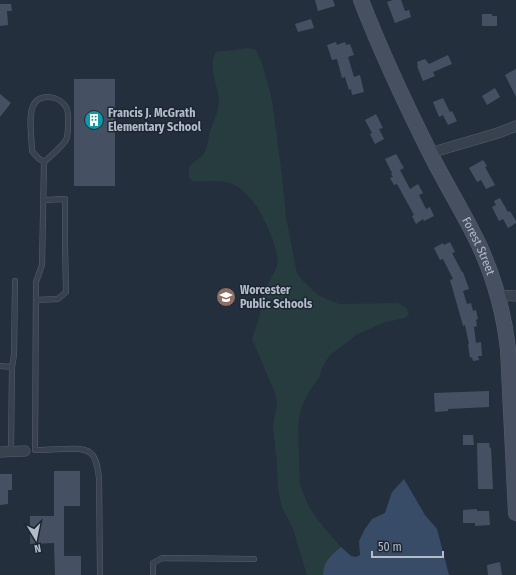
<svg xmlns="http://www.w3.org/2000/svg" width="516" height="575" viewBox="0 0 516 575" font-family="'Fira Sans Condensed',sans-serif">
  <rect width="100%" height="100%" fill="#242f3e"/>
  <path fill="#263c3f" d="M249 48 256 50 262 63 272 100 282 176 286 217 297 273 303 281 318 295 339 304 398 303 406 308 409 314 405 318 385 322 356 335 329 356 321 370 320 376 317 381 310 390 301 408 298 426 300 485 307 503 316 518 341 547C332 554 323 563 323 575H307L292 526 282 508 278 489 277 464 273 425 277 405 275 393 252 339 260 315 262 295 277 267C281 252 265 220 257 207 254 202 243 190 238 187 223 177 208 183 192 181L189 177V167C193 162 201 158 204 153 208 147 208 141 209 135 211 125 219 113 219 103 219 86 207 68 216 52Z"/>
  <path fill="#394c67" d="M404 479 425 515 437 529 449 575H323C323 562 331 555 341 547L351 556 356 557 360 555 359 541 365 529 372 519 385 513 392 492Z"/>
  <path fill="#455162" d="M315 0H333L335 6 318 11Z
    M393 0H401L405 11 409 10 411 17 395 23 387 2Z
    M0 4H11L12 11H7L8 25 0 26Z
    M482 14H492V16H497V26H482Z
    M311 19 314 28 298 32 295 24Z
    M336 42 337 45 345 42 346 45 350 44 354 55 348 57 354 77 360 75 364 92 352 95 351 89 349 90 345 77 342 78 337 59 332 60 327 45Z
    M448 55 452 64 433 72 435 76 423 81 417 66H418L417 62 425 59 429 64Z
    M516 69V97L505 75Z
    M74 79H115V186H74Z
    M495 88 500 97 487 105 482 96Z
    M0 94 11 103 0 117Z
    M443 98 450 112 452 111 457 121 448 125 443 115 439 117 433 102Z
    M376 114 383 128 379 129 384 139 375 144 370 134 372 133 365 120Z
    M396 154 404 168 400 170 410 189 418 184 423 193 419 195 426 209 430 207 434 216 424 221 423 219 416 224 412 216 414 215 397 184 394 185 390 178 393 177 391 174 392 173 385 159Z
    M483 160 487 166 485 167 495 185 486 189 481 180 477 182 469 168Z
    M500 198 508 212 510 211 516 221V223L508 228 503 219 499 221 492 207 496 205 494 201Z
    M450 242 455 252 452 253 462 272H463L469 289 463 291 467 304 471 303 473 311 476 310 478 319 476 320 477 326 474 327 476 343 481 342 482 356H478L479 360 473 361 472 357 470 358 468 344H469L465 325 463 326 462 322 450 280 453 279 443 259 440 260 434 248 443 243 444 245Z
    M489 391V407L448 409V411L435 412 434 393Z
    M463 435H473L474 445H463Z
    M477 443H489L490 448H491L493 489H478Z
    M54 471H80V506H64V556H81V575H55L54 543 30 544V516H54Z
    M0 474H12V490H8V504L0 505Z
    M477 509V511H489L490 525 475 526V523H463V510Z
    M500 562 502 575H488L487 565Z"/>
  <g fill="none" stroke-linecap="round" stroke-linejoin="round">
    <g stroke="#565f6c" stroke-width="6">
      <path id="lane" d="M44 162 38 158 32 151C32 139 28 117 33 106 39 92 60 96 66 107 69 111 68 119 68 125 68 129 68 136 66 140 62 147 50 156 44 162L42 265 36 282 35 450C45 450 56 449 66 449 92 447 96 453 99 478L100 575
        M36 300 58 299 66 292 65 244V199L44 200
        M0 366 12 367 11 451
        M12 367 14 355 15 281
        M153 575V563L162 558 254 559"/>
    </g>
    <g stroke="#565f6c" stroke-width="11">
      <path id="street" d="M430 153 498 133 516 126
        M498 295 516 296
        M0 452 25 451"/>
    </g>
    <g stroke="#565f6c" stroke-width="16">
      <g id="secondary">
        <path id="s1" d="M361 0C381 52 405 103 430 153 446 185 465 215 480 247 495 280 504 314 508 349L516 513"/>
      </g>
    </g>
    <use href="#lane" stroke="#38414e" stroke-width="5"/>
    <use href="#street" stroke="#38414e" stroke-width="10"/>
    <use href="#secondary" stroke="#465061" stroke-width="15"/>
  </g>
  <defs>
    <g id="building-disc" transform="scale(1)"><circle r="9.5" fill="#0f9aa8" stroke="#1d2633"/><path d="M-4-6H4V6H1V3H-1V6H-4ZM-2.5-4.3h1.7v1.8h-1.7ZM.8-4.3h1.7v1.8H.8ZM-2.5-1h1.7V.8h-1.7ZM.8-1h1.7V.8H.8Z" fill="#fff"/></g>
    <g id="school-disc" transform="scale(1)"><circle r="9.5" fill="#8d6e63" stroke="#1d2633"/><path d="M0-5L7-2L0 1L-7-2ZM-4 1L0 2.5L4 1V4Q0 6-4 4Z" fill="#fff"/></g>
  </defs>
  <g fill-rule="evenodd">
    <use href="#building-disc" x="94" y="120"/>
    <use href="#school-disc" x="226" y="297"/>
  </g>
  <g text-anchor="middle" stroke-width="3" stroke-linejoin="round" paint-order="stroke">
    <g font-size="12" font-weight="bold" fill="#b4bcc9" stroke="#1d2633" text-anchor="start">
      <text x="108" y="117">Francis J. McGrath<tspan x="108" dy="14">Elementary School</tspan></text>
      <text x="240" y="294">Worcester<tspan x="240" dy="14">Public Schools</tspan></text>
    </g>
    <g font-size="12" fill="#b4bcc9" stroke="#1d2633">
      <text dy="4" stroke="none"><textPath href="#s1" startOffset="273">Forest Street</textPath></text>
    </g>
  </g>
  <g transform="translate(36 539) rotate(170)" stroke="#1d2633" stroke-width="3" paint-order="stroke">
  <path d="M0-3L7 15L0 10L-7 15Z" fill="#b4bcc9"/>
  <text y="-6" font-size="11" font-weight="bold" text-anchor="middle" fill="#b4bcc9">N</text>
  </g>
  <path d="M372 551v6h71v-6" fill="none" stroke="#b4bcc9" stroke-width="2"/>
  <text x="378" y="551" font-size="12" fill="#b4bcc9" stroke="#1d2633" stroke-width="3" paint-order="stroke">50 m</text>
</svg>
